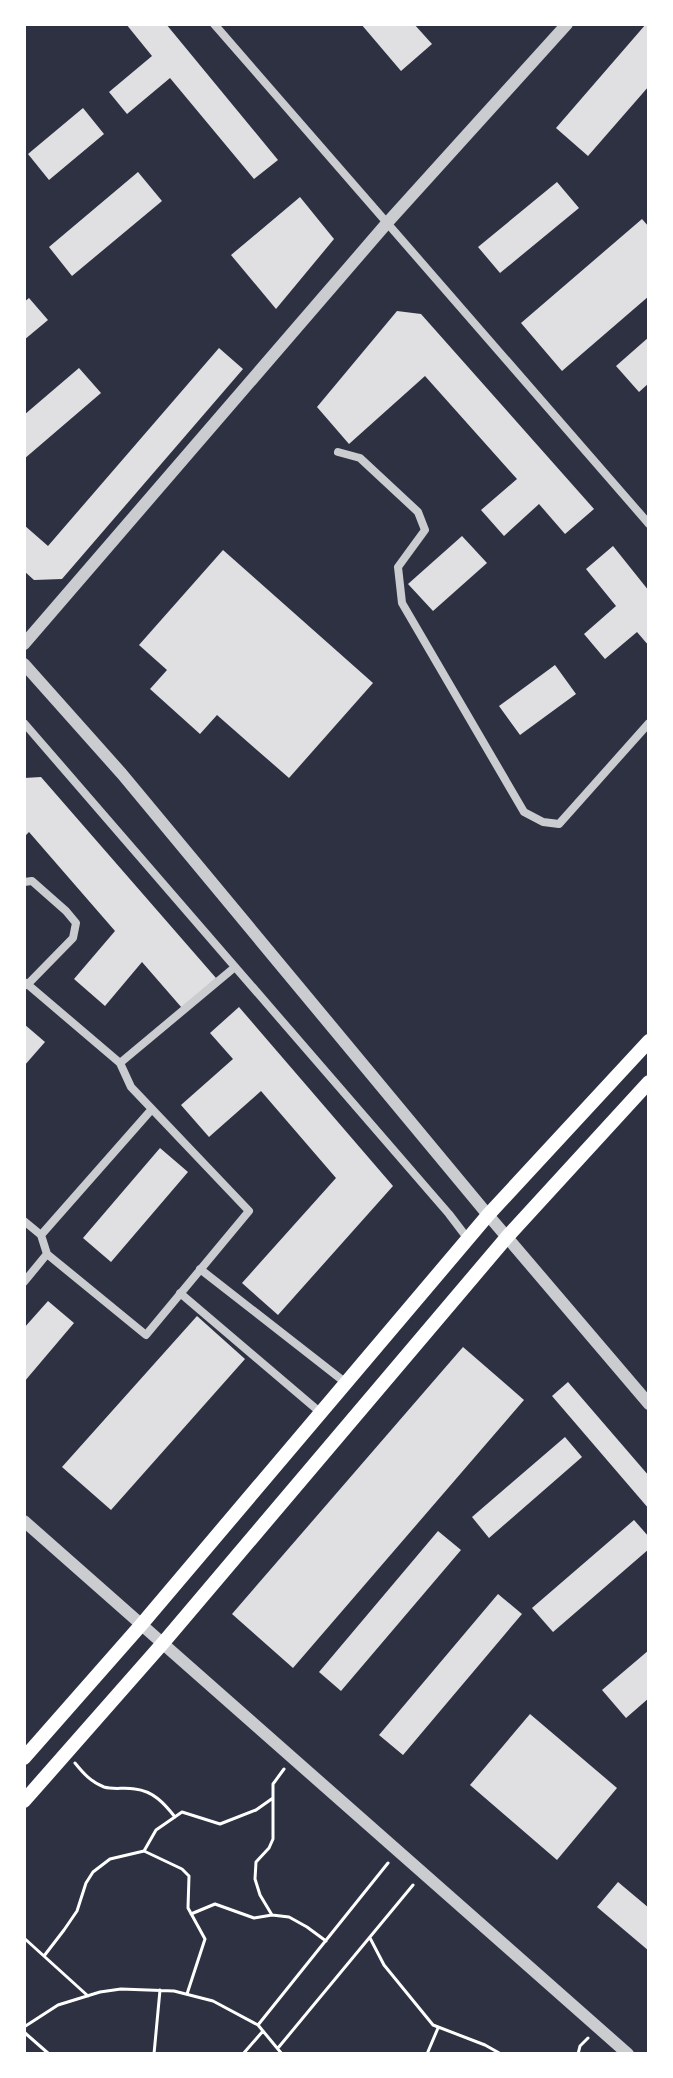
<svg xmlns="http://www.w3.org/2000/svg" width="673" height="2078" viewBox="0 0 673 2078" font-family="Commissioner,sans-serif">
  <rect width="100%" height="100%" fill="#2d3142"/>
  <path fill="#e0e0e3" d="M126 24H166L278 160 254 179 170 78 127 114 109 92 152 56Z
    M361 24H414L432 44 401 71Z
    M646 24H649V86L588 156 556 128Z
    M83 108 104 134 49 180 28 154Z
    M138 172 162 201 72 276 49 247Z
    M557 182 579 208 500 273 478 247Z
    M300 197 334 239 276 309 231 255Z
    M642 219 649 227V296L562 371 521 323Z
    M29 298 48 320 24 340V302Z
    M397 311 421 314 594 509 565 534 539 504 504 536 481 510 517 479 425 376 349 444 317 407Z
    M649 337V383L639 392 616 366Z
    M219 348 243 369 62 579 34 580 24 571V525L48 546Z
    M79 368 101 393 24 459V415Z
    M462 536 487 563 433 611 408 584Z
    M613 546 649 591V646L637 632 605 659 584 634 616 606 586 569Z
    M223 550 373 683 289 778 217 715 200 734 150 689 167 670 139 645Z
    M555 665 576 694 520 735 499 706Z
    M41 777 216 978 182 1008 142 962 105 1006 74 979 115 931 29 832 24 837V778Z
    M239 1007 393 1186 278 1315 242 1283 336 1178 261 1091 209 1137 181 1105 233 1059 210 1033Z
    M24 1024 45 1042 24 1066Z
    M160 1148 188 1172 111 1262 83 1238Z
    M48 1301 74 1323 24 1382V1328Z
    M197 1316 245 1359 111 1510 62 1467Z
    M463 1347 524 1400 293 1668 232 1614Z
    M568 1382 649 1476V1509L552 1396Z
    M565 1437 582 1457 489 1538 472 1517Z
    M634 1520 649 1537V1549L553 1632 532 1608Z
    M438 1531 461 1550 341 1691 319 1672Z
    M498 1594 522 1614 403 1755 379 1735Z
    M649 1650V1698L626 1718 602 1690Z
    M530 1714 617 1788 557 1860 470 1785Z
    M618 1882 649 1908V1951L597 1907Z"/>
  <g fill="none" stroke-linecap="round" stroke-linejoin="round">
    <path stroke="#fff" stroke-width="3" d="M75 1763C83 1773 91 1782 104 1787 114 1790 124 1787 135 1789 153 1791 164 1803 175 1817
      M144 1851 156 1830 182 1812 220 1824 256 1810 273 1798
      M191 1914 215 1904 254 1918 272 1915 289 1917 307 1927 326 1941
      M272 1915 260 1895 255 1879 256 1862 269 1848 273 1839V1784L284 1769
      M24 1938 88 1996
      M370 1938 384 1965 433 2025 485 2045 501 2054
      M44 1956 64 1930 77 1911 86 1883 93 1872 110 1859 144 1851 182 1869 189 1876 188 1908 205 1939 187 1994
      M258 2025 388 1863
      M24 2027 58 2005 100 1992 121 1989 174 1991 213 2001 258 2025 282 2054
      M24 2032 49 2054
      M278 2048 413 1885
      M154 2054 160 1990
      M243 2054 263 2031
      M427 2054 438 2028
      M578 2054 580 2046 588 2038"/>
    <path stroke="#caccd0" stroke-width="8" d="M214 24 649 524
      M338 452 360 458 418 512 425 530 398 567 402 603 524 812 543 822 559 824 649 723
      M24 723 449 1214 468 1239
      M24 882 32 881 66 911 76 923 73 938 27 985
      M26 983 120 1063
      M24 1221 41 1235 47 1254 146 1335 249 1211 131 1087 120 1063 235 967
      M41 1235 152 1109
      M200 1269 346 1383
      M24 1282 47 1254
      M180 1293 321 1413"/>
    <path stroke="#caccd0" stroke-width="12" d="M24 644 387 223 567 24
      M24 664 122 774 488 1215 649 1404
      M24 1521 628 2054"/>
    <path stroke="#fff" stroke-width="14" d="M24 1758 141 1625 488 1215 649 1041
      M24 1801 163 1643 507 1237 649 1082"/>
  </g>
  <rect width="673" height="2078" fill="none" stroke="#ffffff" stroke-width="52"/>
</svg>
